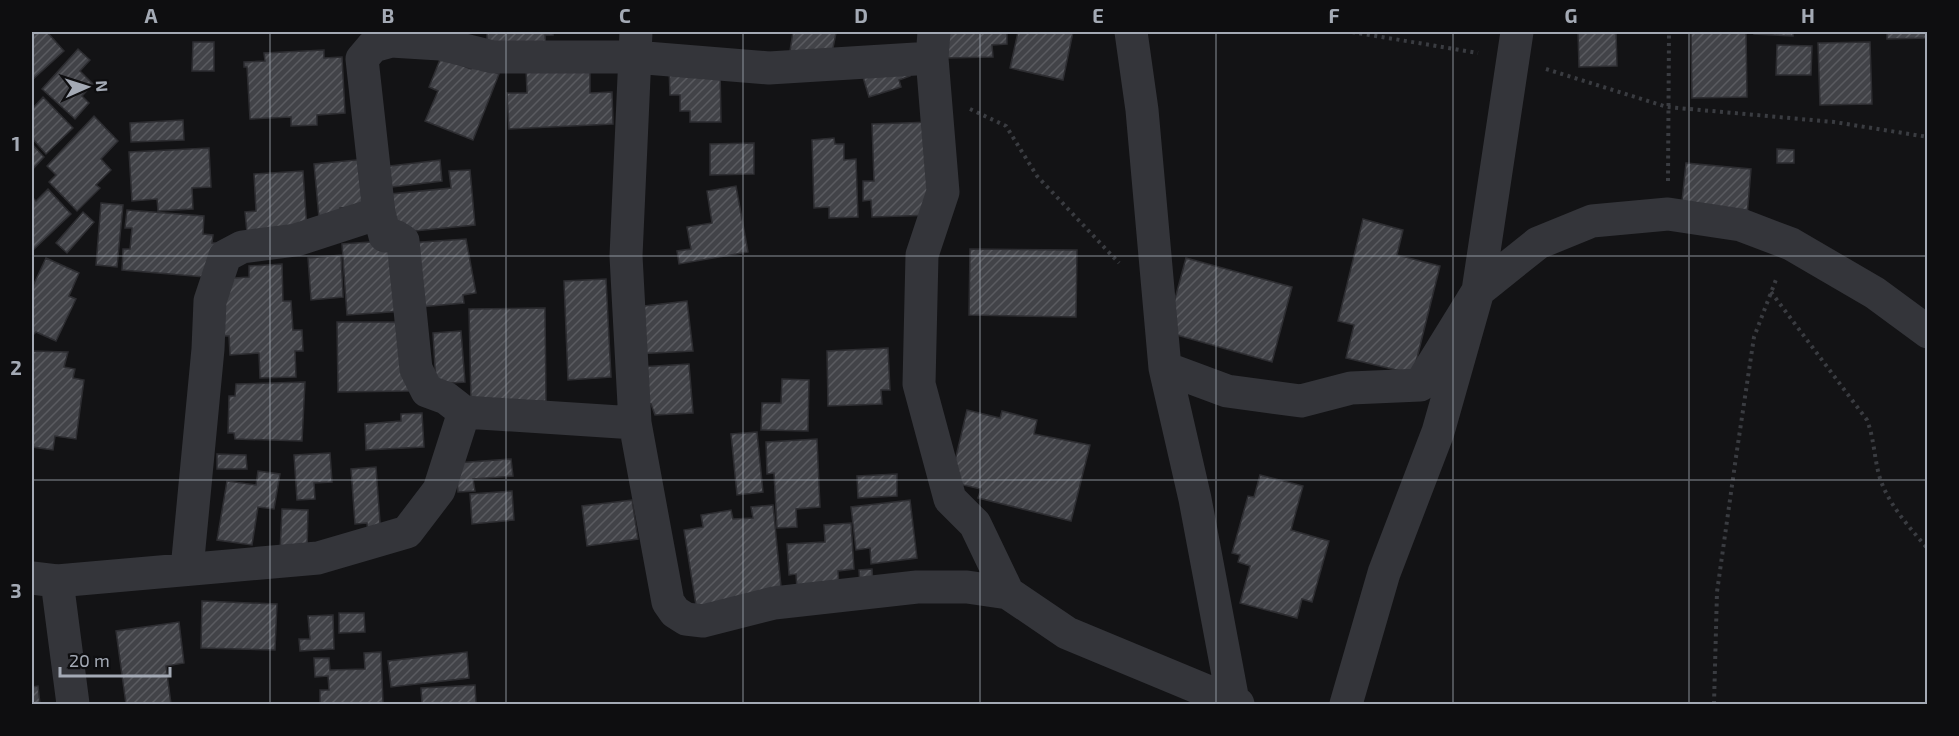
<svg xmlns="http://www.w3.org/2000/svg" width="1959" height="736" viewBox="0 0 1959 736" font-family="'Exo 2',sans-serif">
  <defs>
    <pattern id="building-hatch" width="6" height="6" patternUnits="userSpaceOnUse" patternTransform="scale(1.5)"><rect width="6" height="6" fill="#424348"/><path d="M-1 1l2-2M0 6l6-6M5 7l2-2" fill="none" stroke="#5a5b60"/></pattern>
  </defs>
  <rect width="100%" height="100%" fill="#131315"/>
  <path fill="url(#building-hatch)" stroke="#2d2d31" stroke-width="1.5" d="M32 32H47L64 51 32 80Z
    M487 32H553V35H545L546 53 487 54Z
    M793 32 836 33 831 58 790 51Z
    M946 32H1007V44L992 45 993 57 946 58Z
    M1018 32H1073L1063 80 1010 68Z
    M1578 32H1616L1617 66 1579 67Z
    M1691 32H1746L1747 97 1692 98Z
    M1754 32H1793V36L1754 34Z
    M1887 32H1928V38L1887 39Z
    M193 42H214V71H192Z
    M1870 42 1872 104 1820 105 1818 43Z
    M1777 45 1812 46 1811 75H1776Z
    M78 49 90 60 80 71 93 84 82 96 89 103 75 119 42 89Z
    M324 50V58L342 57 345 113 317 115V125L291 126V117L250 119 247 67H244V62L265 61 264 53Z
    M441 57 471 69 474 63 499 74 473 140 425 121 438 91 429 87Z
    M906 61 910 76 899 80 901 87 869 97 862 74Z
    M590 66V93L612 92 613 124 509 129 507 93H527L526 68Z
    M669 67H720L721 122H690V111H680V95H670Z
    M43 97 73 128 46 154 32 138V109Z
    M94 116 118 141 101 159 111 170 96 185 100 188 77 211 49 182 56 175 47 166Z
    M183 120 184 140 131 142 130 123Z
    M932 122 935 215 872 217 871 200 863 201V181H874L872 124Z
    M834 138 835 144H844V160L856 159 858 217 829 218V207L814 208 812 140Z
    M754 143V174L710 175V144Z
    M32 144 44 157 32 170Z
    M209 148 211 187 192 188 193 209 158 211 157 199 132 201 129 152Z
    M1777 149 1794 150V163H1777Z
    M367 159 371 206 340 208V217L319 218 314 164Z
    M440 160 442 181 384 188 382 167Z
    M1686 163 1751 169 1747 217 1681 211Z
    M470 170 475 225 394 233 390 194 451 188 449 171Z
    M303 171 307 229 247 233 245 212 256 211 254 174Z
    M736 186 748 252 679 264 677 251 691 249 687 227 712 223 707 191Z
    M48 189 71 214 32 251V197L36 201Z
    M101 203 123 205 117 267 96 265Z
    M127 210 204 216 203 234 213 235 212 243H217V278L122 270 123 249H130L132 228H125Z
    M83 212 94 222 67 253 56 243Z
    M1363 219 1403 230 1397 255 1440 266 1413 374 1346 358 1354 325 1338 321Z
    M466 239 476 293 463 295 464 303 420 307 407 243Z
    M399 240 404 311 347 315 342 244Z
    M970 249 1077 250 1076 317 969 315Z
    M341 255 343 297 311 300 308 258Z
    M46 258 79 273 69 296 76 299 56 341 36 332 32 336V288Z
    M1186 258 1292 287 1272 362 1166 332Z
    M282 264 283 301H291L293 330H302L303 351H295L296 377 260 378 259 353 230 355 229 336H222L220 279 249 277V266Z
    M606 279 611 377 568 380 564 281Z
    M687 301 693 351 635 354 644 306Z
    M545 308 546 401 471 403 469 309Z
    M337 322H409L410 391 338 392Z
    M461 331 465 382 436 384 433 333Z
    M888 348 890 390H881L882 404 828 406 827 351Z
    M32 351 68 352 64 367 75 369 73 378 84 380 76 439 55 436 53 450 32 447Z
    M689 364 693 413 655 415 651 404 641 402 639 367Z
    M782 379 809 380 808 431 761 430 762 403H781Z
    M305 382 302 441 235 439 234 433H228L229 396H235L236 384Z
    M967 410 1000 418 1002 411 1037 420 1034 434 1090 445 1071 521 978 498 981 489 950 482Z
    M422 413 424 447 366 450 365 424 401 421V414Z
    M757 432 763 492 737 495 731 434Z
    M817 439 820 507 796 509 797 527 777 528 774 473 767 474 766 442Z
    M330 453 332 482 314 483 315 499 297 500 294 455Z
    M217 454 246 455 247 469H217Z
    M511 459 513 476 473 479 475 491 458 492 456 463Z
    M376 467 381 536 368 537 367 523 355 524 351 469Z
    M258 471 280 474 274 509 258 507 252 545 217 540 227 481 256 485Z
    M897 474V496L858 498 857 476Z
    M1260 475 1303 486 1291 530 1329 541 1312 602 1302 599 1297 618 1240 603 1250 566 1238 562 1240 555 1232 553 1248 496 1254 497Z
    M512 491 514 520 472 524 470 494Z
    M632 500 638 539 587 546 582 506Z
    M910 500 917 558 871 564 870 548 856 550 851 507Z
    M773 505 783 607 699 624 684 530 703 527 701 515 731 510 733 519 753 518 751 507Z
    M282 509 308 510 307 553 280 552Z
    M851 523 854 569 838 571 839 587 797 589 796 574 789 575 787 544 825 542 824 525Z
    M872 569 873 585 860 586 859 570Z
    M202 601 277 604 275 650 201 648Z
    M339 613H364L365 632 339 633Z
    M333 615 334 649 300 651 299 639H310L308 616Z
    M179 622 184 663 166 666 171 704H126L116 631Z
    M381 652 383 703 320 704V690H329L328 676 315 677 314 658H329L330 670 365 669 364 653Z
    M467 652 469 678 391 687 388 661Z
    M475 685 476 704H422L421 688Z
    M38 686 40 704H32V687Z"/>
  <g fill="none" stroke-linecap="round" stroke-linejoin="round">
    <path stroke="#3a3c41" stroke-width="4" stroke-dasharray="3 4.5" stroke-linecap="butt" d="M1352 32 1478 53
      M1546 69 1667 107 1834 122 1928 137
      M970 109 1006 126 1037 176 1119 263
      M1668 181 1669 32
      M1771 292 1867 420C1874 438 1874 456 1879 475 1887 503 1909 527 1928 549
      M1714 704 1717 592 1736 457 1754 337 1777 277"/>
    <path stroke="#34353a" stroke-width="33" d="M636 32 626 256 635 423 668 602 675 612 686 619 703 621 774 603 917 587H967L1008 593 1067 633 1238 704
      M934 32 932 58 943 192 922 255 919 384 950 499 975 524 1008 593
      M1131 32 1142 110 1165 368 1195 499 1233 701
      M1165 368 1227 391 1301 401 1351 388 1420 385 1478 291 1538 243 1592 221 1668 214 1741 225 1791 244 1875 293 1928 332
      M635 423 464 412 446 398 427 391 416 369 403 241 395 236H385L379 213 362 59 373 46 391 41 440 44 493 57H634L769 68 932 58
      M187 569 208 349 210 301 225 256 242 247 296 240 379 213
      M32 578 57 581 318 558 407 532 439 490 464 412
      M57 581 73 704
      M1346 704 1384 573 1438 432 1478 291 1517 32"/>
  </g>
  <path fill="none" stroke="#a4aab5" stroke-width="1.5" stroke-opacity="0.55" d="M270 32V704M506 32V704M743 32V704M980 32V704M1216 32V704M1453 32V704M1689 32V704M32 256H1928M32 480H1928"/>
  <rect width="1959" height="736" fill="none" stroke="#0e0e10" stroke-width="66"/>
  <g transform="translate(87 87) rotate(87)" stroke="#0e0e10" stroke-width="4.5" paint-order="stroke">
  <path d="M0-4.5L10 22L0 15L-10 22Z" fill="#a4aab5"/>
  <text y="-9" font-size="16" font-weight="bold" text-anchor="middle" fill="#a4aab5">N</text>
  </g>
  <path d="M60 667v9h110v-9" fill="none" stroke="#a4aab5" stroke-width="3"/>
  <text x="69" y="667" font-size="18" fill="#a4aab5" stroke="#0e0e10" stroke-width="4.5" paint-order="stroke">20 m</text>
  <rect x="33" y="33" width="1893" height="670" fill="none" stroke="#a4aab5" stroke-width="2"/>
  <g font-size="20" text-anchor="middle" font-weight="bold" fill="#a4aab5">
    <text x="151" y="23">A</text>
    <text x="388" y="23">B</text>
    <text x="625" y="23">C</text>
    <text x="861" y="23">D</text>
    <text x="1098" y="23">E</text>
    <text x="1334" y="23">F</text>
    <text x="1571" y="23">G</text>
    <text x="1808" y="23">H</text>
    <text x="16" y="151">1</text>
    <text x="16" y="375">2</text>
    <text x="16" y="598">3</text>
  </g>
</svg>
